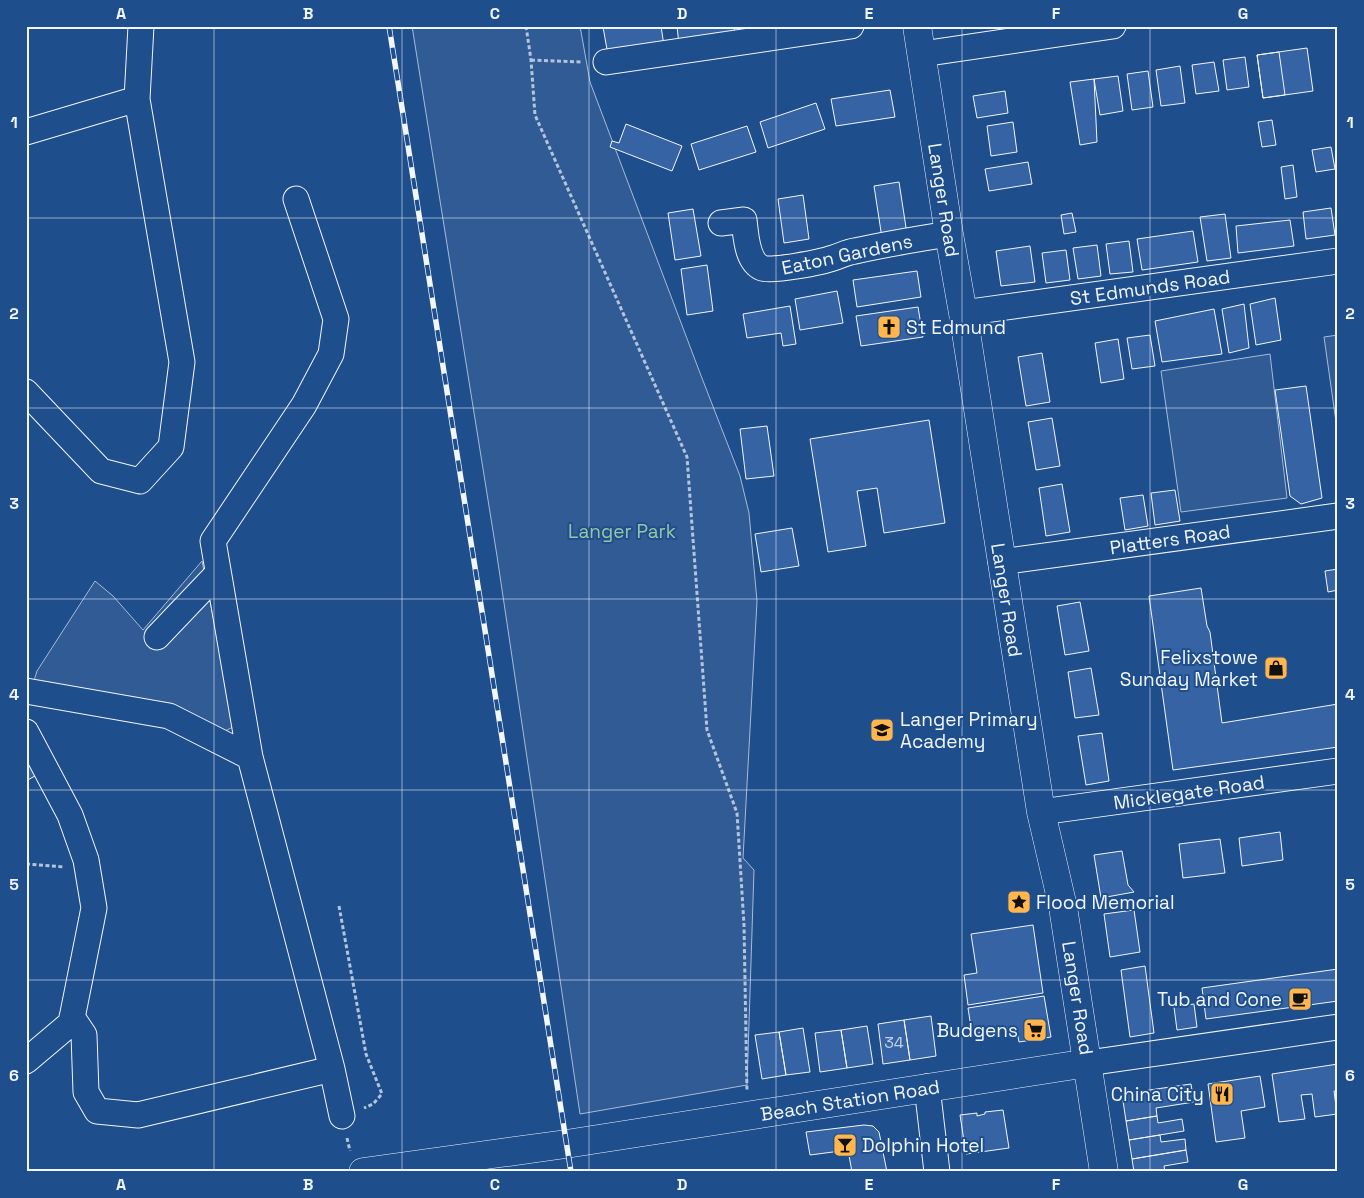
<svg xmlns="http://www.w3.org/2000/svg" width="1364" height="1198" viewBox="0 0 1364 1198" font-family="'Space Grotesk',sans-serif">
  <rect width="100%" height="100%" fill="#1f4e8c"/>
  <path fill="#305b95" stroke="#a8bbd7" d="M412 26H580L590 82 700 373 740 476 749 513 757 601 743 858 754 870 747 1085 580 1114 497 556Z
    M1338 335V436L1324 337Z
    M1270 354 1287 498 1181 512 1161 371Z
    M202 561 235 726 225 731 33 684 37 671 95 581 113 596 143 630Z"/>
  <path fill="#3563a3" stroke="#f2f6ff" d="M609 26H661L664 46 608 55 603 27Z
    M677 26H734L735 36 679 45Z
    M1307 48 1313 91 1263 98 1257 55Z
    M1279 52 1285 95 1263 98 1257 55Z
    M1245 57 1249 87 1227 90 1223 60Z
    M1214 62 1219 91 1196 94 1192 65Z
    M1180 66 1185 103 1161 106 1156 70Z
    M1148 71 1153 107 1132 110 1127 74Z
    M1118 76 1123 111 1100 115 1094 79Z
    M1094 79 1097 142 1080 145 1070 82Z
    M890 90 895 117 836 126 831 99Z
    M1005 91 1008 113 977 118 973 96Z
    M816 103 825 129 768 148 760 122Z
    M1272 120 1276 145 1262 147 1258 122Z
    M1013 122 1017 152 991 156 987 126Z
    M626 124 682 146 672 171 610 147 612 141 619 143Z
    M747 126 756 152 699 170 691 144Z
    M1331 147 1335 169 1316 172 1312 150Z
    M1028 162 1032 184 989 191 985 169Z
    M1293 165 1297 197 1285 199 1281 167Z
    M899 182 907 234 882 238 874 186Z
    M803 195 809 239 784 243 778 199Z
    M1331 208 1335 235 1306 239 1303 212Z
    M693 209 701 256 675 260 668 213Z
    M1072 213 1076 232 1064 234 1061 215Z
    M1225 214 1231 258 1207 261 1200 217Z
    M1290 220 1294 246 1238 253 1236 226Z
    M1193 231 1198 262 1142 270 1137 239Z
    M1129 241 1133 272 1110 274 1106 244Z
    M1097 245 1101 276 1078 279 1073 248Z
    M1030 246 1035 282 1001 286 996 251Z
    M1066 250 1070 280 1046 283 1042 253Z
    M707 265 713 311 687 315 681 269Z
    M917 271 921 297 857 307 853 280Z
    M837 291 843 323 800 330 795 299Z
    M1275 298 1281 340 1256 345 1250 304Z
    M1244 304 1249 348 1229 353 1222 309Z
    M790 306 796 344 783 346 781 333 747 338 743 314Z
    M918 307 923 337 861 346 856 316Z
    M1214 309 1222 354 1162 362 1155 321Z
    M1150 335 1155 366 1132 369 1127 338Z
    M1118 339 1124 379 1101 383 1095 343Z
    M1042 353 1050 402 1026 406 1018 357Z
    M1306 386 1322 498 1301 504 1290 496 1275 390Z
    M1052 418 1060 466 1036 470 1028 422Z
    M929 420 945 523 884 533 877 488 857 491 866 546 828 552 810 439Z
    M767 426 774 476 746 479 740 429Z
    M1062 484 1070 532 1046 536 1039 488Z
    M1175 490 1180 521 1155 525 1151 493Z
    M1143 495 1148 526 1125 530 1120 498Z
    M792 528 799 566 761 572 755 534Z
    M1338 569V590L1328 592 1325 571Z
    M1201 588 1207 626 1210 632 1222 723 1338 704V747L1173 770 1149 596Z
    M1080 602 1089 651 1065 655 1057 606Z
    M1091 668 1099 715 1075 718 1068 672Z
    M1102 733 1109 781 1086 785 1078 736Z
    M26 745 42 772 26 781Z
    M1280 832 1283 860 1242 866 1239 838Z
    M1220 839 1225 873 1183 878 1179 844Z
    M1122 851 1128 885 1134 892 1101 898 1094 855Z
    M1134 910 1140 952 1110 957 1104 914Z
    M1033 925 1043 993 968 1005 964 975 977 973 971 934Z
    M1145 966 1154 1033 1130 1037 1121 970Z
    M1338 969V1001L1206 1019 1202 988Z
    M1044 996 1051 1037 1019 1042 1016 1027 972 1034 968 1008Z
    M1194 1004 1197 1027 1177 1030 1174 1007Z
    M931 1016 936 1056 910 1060 904 1020Z
    M904 1020 910 1060 883 1064 878 1024Z
    M867 1026 873 1064 847 1068 841 1030Z
    M803 1028 810 1072 786 1075 779 1032Z
    M841 1030 847 1068 820 1072 815 1033Z
    M779 1032 786 1075 762 1079 755 1035Z
    M1338 1064V1091H1334L1337 1114 1315 1117 1312 1094 1301 1095 1305 1119 1279 1122 1272 1074Z
    M1260 1076 1265 1107 1241 1111 1245 1138 1216 1142 1208 1084Z
    M1191 1084 1194 1102 1156 1108 1157 1116 1126 1121 1122 1094Z
    M1003 1110 1009 1148 966 1154 960 1115 977 1113V1116L985 1114V1112Z
    M1157 1116 1158 1123 1182 1119 1184 1131 1129 1140 1126 1121Z
    M864 1125 873 1126 879 1132 887 1172H852L848 1150 810 1155 806 1132Z
    M1160 1135 1161 1142 1185 1139 1186 1150 1132 1159 1129 1140Z
    M1186 1150 1188 1162 1164 1166 1165 1172H1134L1132 1159Z"/>
  <g fill="none" stroke-linecap="round" stroke-linejoin="round">
    <g stroke="#f2f6ff" stroke-width="27">
      <path id="minor" d="M922 54 1113 26
        M606 62 851 26
        M26 132 137 99
        M296 199 336 319 331 354 304 405 213 541 250 757 332 1069 342 1116
        M721 223 744 220C746 234 746 261 762 268 771 272 822 262 833 258 840 256 847 252 855 251 886 244 917 239 949 234
        M963 313 1338 261
        M26 392 101 471 140 481 171 447 182 362 137 99 141 26
        M1001 562 1338 516
        M157 637 218 573
        M26 691 169 716 250 757
        M26 732 70 815 86 860 94 908 71 1023 26 1061
        M1041 812 1338 771
        M72 1017 84 1035 86 1092 97 1111 138 1115 332 1069
        M1088 1063 1338 1027
        M927 1087 937 1172"/>
    </g>
    <g stroke="#f2f6ff" stroke-width="29">
      <path id="major" d="M917 26 949 234 963 313 1041 812 1063 907 1104 1172
        M363 1172 566 1144 1088 1063"/>
    </g>
    <path stroke="#b3c4dc" stroke-width="3" stroke-dasharray="4 2.5" stroke-linecap="butt" d="M526 26 531 60 535 115 687 457 707 730 737 813 744 925 747 1092
      M531 60 583 62
      M26 864 64 867
      M339 906 366 1054 382 1094 373 1104 364 1108
      M347 1138 350 1151"/>
    <use href="#minor" stroke="#1f4e8c" stroke-width="25"/>
    <use href="#major" stroke="#1f4e8c" stroke-width="28"/>
    <g stroke="#f2f6ff" stroke-width="5.5">
      <path id="rail" d="M389 26 571 1172"/>
    </g>
    <use href="#rail" stroke="#1f4e8c" stroke-width="4" stroke-dasharray="11" stroke-linecap="butt"/>
  </g>
  <path fill="none" stroke="#f2f6ff" stroke-width="1" stroke-opacity="0.55" d="M214 26V1172M402 26V1172M589 26V1172M776 26V1172M962 26V1172M1150 26V1172M26 218H1338M26 408H1338M26 599H1338M26 790H1338M26 980H1338"/>
  <defs>
    <g id="church-square" transform="scale(1.25)"><rect x="-9" y="-9" width="18" height="18" rx="4" fill="#ffb74d" stroke="#1f4e8c"/><path d="M-1.2-6h2.4v3.5h3.3v2.4h-3.3V6h-2.4V-.1h-3.3v-2.4h3.3Z" fill="#111"/></g>
    <g id="shop-square" transform="scale(1.25)"><rect x="-9" y="-9" width="18" height="18" rx="4" fill="#ffb74d" stroke="#1f4e8c"/><path d="M-5-2.5h2.3a2.7 3.5 0 0 1 5.4 0H5L5.5 6h-11ZM-1.5-2.5h3a1.5 2.3 0 0 0-3 0Z" fill="#111"/></g>
    <g id="school-square" transform="scale(1.25)"><rect x="-9" y="-9" width="18" height="18" rx="4" fill="#ffb74d" stroke="#1f4e8c"/><path d="M0-5L7-2L0 1L-7-2ZM-4 1L0 2.5L4 1V4Q0 6-4 4Z" fill="#111"/></g>
    <g id="sight-square" transform="scale(1.25)"><rect x="-9" y="-9" width="18" height="18" rx="4" fill="#ffb74d" stroke="#1f4e8c"/><path d="M0-6L1.8-2.2L6-1.7L2.9 1.2L3.7 5.4L0 3.3L-3.7 5.4L-2.9 1.2L-6-1.7L-1.8-2.2Z" fill="#111"/></g>
    <g id="cafe-square" transform="scale(1.25)"><rect x="-9" y="-9" width="18" height="18" rx="4" fill="#ffb74d" stroke="#1f4e8c"/><path d="M-5.5-4.5H6V0H3Q3 3.5 0 3.5H-2.5Q-5.5 3.5-5.5 0ZM3-3.2v2h1.7v-2ZM-6 4.5H4V6H-6Z" fill="#111"/></g>
    <g id="supermarket-square" transform="scale(1.25)"><rect x="-9" y="-9" width="18" height="18" rx="4" fill="#ffb74d" stroke="#1f4e8c"/><path d="M-6-5.5h2.5l.6 2H6L4.5 2H-2.5L-4.4-4H-6ZM-1.5 3.2a1.3 1.3 0 1 0 .1 0ZM3 3.2a1.3 1.3 0 1 0 .1 0Z" fill="#111"/></g>
    <g id="restaurant-square" transform="scale(1.25)"><rect x="-9" y="-9" width="18" height="18" rx="4" fill="#ffb74d" stroke="#1f4e8c"/><path d="M-5-6h1v4h1v-4h1v4h1v-4h1v5L-1.5 .5V6h-2V.5L-5-1ZM5-6V6H3V1.5H1.5Q1.5-4 5-6Z" fill="#111"/></g>
    <g id="bar-square" transform="scale(1.25)"><rect x="-9" y="-9" width="18" height="18" rx="4" fill="#ffb74d" stroke="#1f4e8c"/><path d="M-6-5H6L.8 .8V4.5H3.5V6h-7V4.5H-.8V.8Z" fill="#111"/></g>
  </defs>
  <g fill-rule="evenodd">
    <use href="#church-square" x="889" y="327"/>
    <use href="#shop-square" x="1276" y="668"/>
    <use href="#school-square" x="882" y="730"/>
    <use href="#sight-square" x="1019" y="902"/>
    <use href="#cafe-square" x="1300" y="999"/>
    <use href="#supermarket-square" x="1035" y="1030"/>
    <use href="#restaurant-square" x="1222" y="1094"/>
    <use href="#bar-square" x="845" y="1145"/>
  </g>
  <g text-anchor="middle" stroke-width="4" stroke-linejoin="round" paint-order="stroke">
    <g font-size="16" fill="#c3d1e8">
      <text x="894" y="1048">34</text>
    </g>
    <g font-size="19" fill="#f2f6ff" stroke="#1f4e8c">
      <text transform="translate(944 200) rotate(81)" y="7">Langer Road</text>
      <text transform="translate(847 254) rotate(-12)" y="7">Eaton Gardens</text>
      <text transform="translate(1150 287) rotate(-8)" y="7">St Edmunds Road</text>
      <text transform="translate(1170 539) rotate(-8)" y="7">Platters Road</text>
      <text transform="translate(1007 600) rotate(81)" y="7">Langer Road</text>
      <text transform="translate(1189 792) rotate(-8)" y="7">Micklegate Road</text>
      <text transform="translate(1078 998) rotate(81)" y="7">Langer Road</text>
      <text transform="translate(850 1100) rotate(-9)" y="7">Beach Station Road</text>
    </g>
    <g font-size="19" fill="#f2f6ff" stroke="#1f4e8c" text-anchor="start">
      <text x="906" y="334">St Edmund</text>
      <text x="1258" y="664" text-anchor="end">Felixstowe<tspan x="1258" dy="22">Sunday Market</tspan></text>
      <text x="900" y="726">Langer Primary<tspan x="900" dy="22">Academy</tspan></text>
      <text x="1036" y="909">Flood Memorial</text>
      <text x="1282" y="1006" text-anchor="end">Tub and Cone</text>
      <text x="1018" y="1037" text-anchor="end">Budgens</text>
      <text x="1204" y="1101" text-anchor="end">China City</text>
      <text x="862" y="1152">Dolphin Hotel</text>
    </g>
    <g font-size="19" fill="#97c8a6" stroke="#1f4e8c">
      <text x="622" y="538">Langer Park</text>
    </g>
  </g>
  <rect width="1364" height="1198" fill="none" stroke="#1f4e8c" stroke-width="55"/>
  <rect x="28" y="28" width="1308" height="1142" fill="none" stroke="#f2f6ff" stroke-width="2"/>
  <g font-size="16" text-anchor="middle" font-weight="bold" fill="#f2f6ff">
    <text x="121" y="19">A</text>
    <text x="308" y="19">B</text>
    <text x="495" y="19">C</text>
    <text x="682" y="19">D</text>
    <text x="869" y="19">E</text>
    <text x="1056" y="19">F</text>
    <text x="1243" y="19">G</text>
    <text x="14" y="128">1</text>
    <text x="1350" y="128">1</text>
    <text x="14" y="319">2</text>
    <text x="1350" y="319">2</text>
    <text x="14" y="509">3</text>
    <text x="1350" y="509">3</text>
    <text x="14" y="700">4</text>
    <text x="1350" y="700">4</text>
    <text x="14" y="890">5</text>
    <text x="1350" y="890">5</text>
    <text x="14" y="1081">6</text>
    <text x="1350" y="1081">6</text>
    <text x="121" y="1190">A</text>
    <text x="308" y="1190">B</text>
    <text x="495" y="1190">C</text>
    <text x="682" y="1190">D</text>
    <text x="869" y="1190">E</text>
    <text x="1056" y="1190">F</text>
    <text x="1243" y="1190">G</text>
  </g>
</svg>
